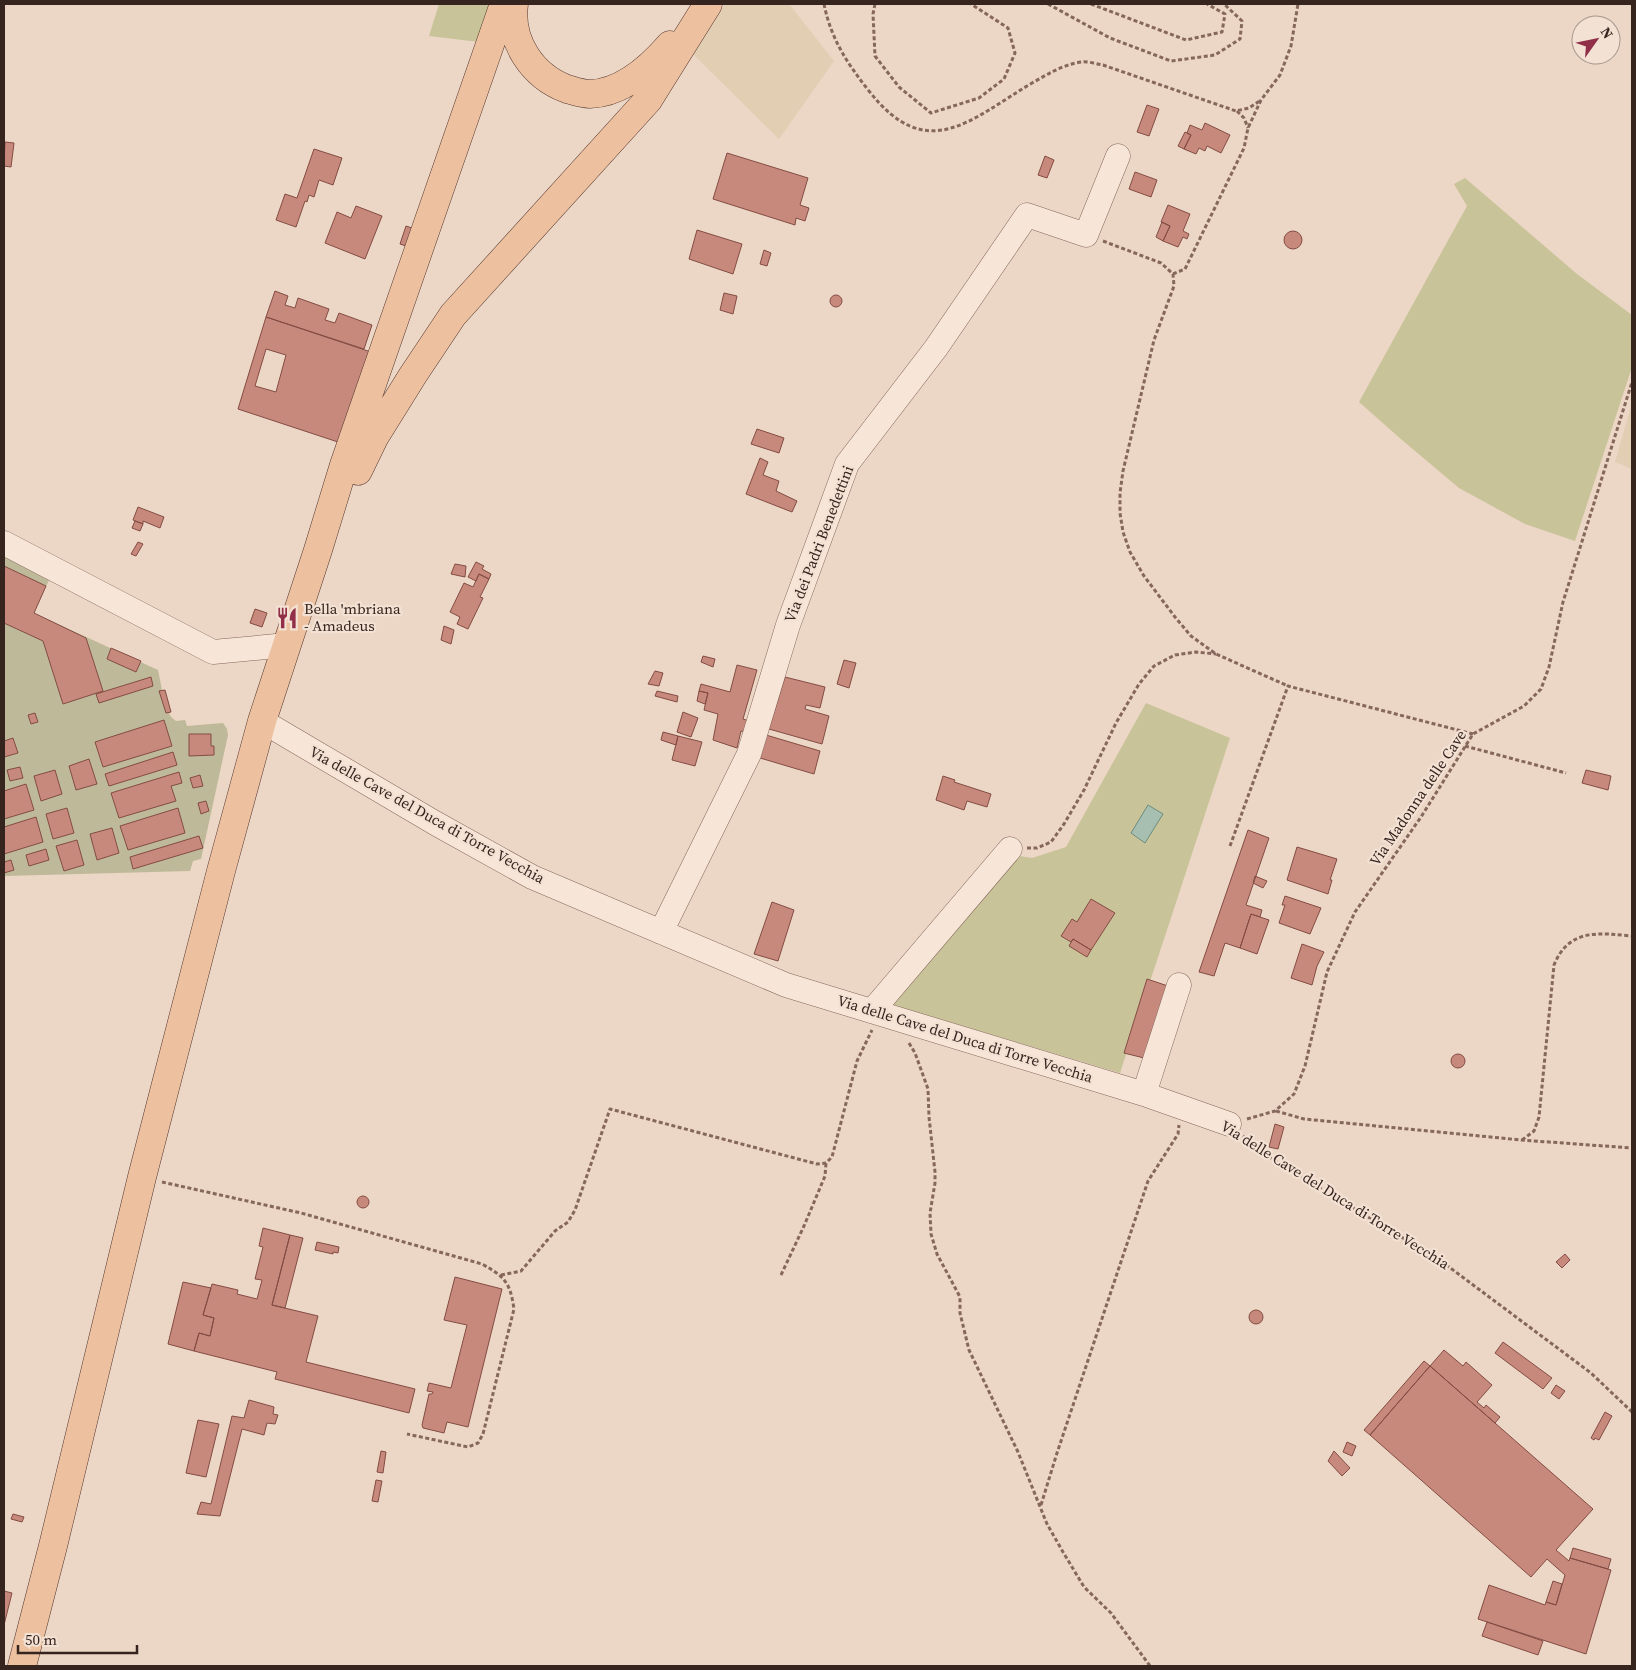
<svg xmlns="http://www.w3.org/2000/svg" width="1636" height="1670" viewBox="0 0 1636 1670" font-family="'Source Serif 4',serif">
  <rect width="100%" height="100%" fill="#ecd6c5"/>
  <path fill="#e1ceb3" d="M725 4H789L834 61 779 139 691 52Z
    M1632 403V469L1615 462Z"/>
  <path fill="#c9c399" d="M439 4H491L479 42 429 36Z
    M1465 178 1577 274 1632 315V367L1575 541 1525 524 1459 488 1402 440 1359 402 1467 206 1454 184Z
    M1146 703 1230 738 1120 1073 886 1003 1013 855 1032 858 1066 847Z"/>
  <path fill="#beb998" d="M4 556 50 578 34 613 158 670 162 690H165L171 712 169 713 171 717 176 721 185 720 187 726 223 723 227 729 228 735 201 859 193 861 190 871 4 876Z"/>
  <path fill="#a6bfb1" stroke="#6d8d7d" d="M1148 805 1163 814 1145 843 1131 833Z"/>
  <path fill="#c8897d" stroke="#834c43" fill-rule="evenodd" d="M1147 105 1159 109 1149 136 1137 132Z
    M1205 123 1230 135 1221 153 1207 146 1205 151 1199 148 1196 154 1184 149 1191 135 1187 133 1190 125 1202 130Z
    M1185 132 1191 135 1184 149 1178 146Z
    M5 142 14 143 11 167 4 166Z
    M314 149 342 158 333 185 319 180 314 197 309 195 307 202 305 201 296 227 276 220 285 194 297 198Z
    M727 153 808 178 800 205 809 208 805 221 796 218 795 225 713 199Z
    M1045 156 1054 160 1047 178 1038 175Z
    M1135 172 1157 180 1151 197 1129 189Z
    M1168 205 1190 214 1183 231 1189 234 1187 239 1183 237 1178 247 1163 241 1170 226 1161 222Z
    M356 206 382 216 365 259 325 243 337 212 351 218Z
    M1162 222 1170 226 1163 241 1156 237Z
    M406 226 415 229 409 247 400 244Z
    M697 230 742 244 733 274 689 259Z
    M1284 240a9 9 0 1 1 18 0a9 9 0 1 1-18 0Z
    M764 250 771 253 767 266 760 264Z
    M275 291 288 296 285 305 295 308 298 298 329 309 325 320 335 323 339 313 372 325 364 349 266 317Z
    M724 293 737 296 733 314 720 310Z
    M830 301a6 6 0 1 1 12 0a6 6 0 1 1-12 0Z
    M266 317 371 352 341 443 238 409ZM266 349 286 355 276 392 255 386Z
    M757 429 784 438 779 453 751 444Z
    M760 458 768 462 763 475 779 481 776 491 797 501 792 512 746 494Z
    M138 507 164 517 160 528 143 521V524L133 520Z
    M135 521 143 524 140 531 132 528Z
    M138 542 143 544 136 556 131 554Z
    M476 562 484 566 482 569 491 574 489 579 479 574 476 581 468 577Z
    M455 564 466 566 465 577 451 574Z
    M4 566 46 586 34 613 86 638 103 691 63 704 43 641 4 623Z
    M479 574 489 579 480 597 483 598 468 629 457 624 460 617 450 612 464 583 473 587Z
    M255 609 267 613 262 627 250 623Z
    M444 626 454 630 451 644 441 640Z
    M111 648 141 661 136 672 107 659Z
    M703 656 715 659 713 667 701 662Z
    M844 660 856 663 849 688 837 684Z
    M737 665 757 670 743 719 749 721 746 732 741 731 737 748 713 740 718 714 704 710 708 693 699 691 701 684 730 692Z
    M655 671 663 673 659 686 648 684Z
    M151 677 153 686 99 703 96 694Z
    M785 677 825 687 820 708 806 705 805 709 829 716 822 744 769 729Z
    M165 690 171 712 166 713 159 691Z
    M657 691 678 696 677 702 655 696Z
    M699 691 708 693 705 704 697 701Z
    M683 712 698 718 691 737 677 732Z
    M35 713 38 722 31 724 28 715Z
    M164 720 172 746 103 767 95 742Z
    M663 732 678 736 676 745 661 740Z
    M189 734H211V746H214V755L189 756Z
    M766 735 820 751 814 774 760 758Z
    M678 736 702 742 695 766 672 760Z
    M13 738 18 753 4 757V741Z
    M173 752 177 765 109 786 105 774Z
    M89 759 97 784 76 790 69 766Z
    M20 767 23 778 10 781 7 770Z
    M55 770 62 794 41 801 34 776Z
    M1586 770 1611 776 1608 790 1582 783Z
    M179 772 182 783 171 786 176 801 119 818 111 793Z
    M200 775 203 786 193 788 190 778Z
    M943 776 955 780 954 782 991 794 987 807 967 801 964 810 936 800Z
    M26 784 34 810 4 819V791Z
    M206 801 209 811 201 814 198 803Z
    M67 808 74 833 53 839 46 814Z
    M178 808 185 833 128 850 120 826Z
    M36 817 43 842 4 854V827Z
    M112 828 119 853 97 860 90 834Z
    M1248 830 1269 838 1246 905 1262 910 1260 917 1251 914 1240 948 1225 943 1214 976 1199 972Z
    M199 836 203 848 133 869 130 857Z
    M77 840 84 865 64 871 56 846Z
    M1297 847 1337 859 1330 880H1332L1328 894 1287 880Z
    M46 849 49 860 29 866 26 855Z
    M11 860 14 870 4 873V862Z
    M1255 876 1267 881 1263 888 1253 883Z
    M1285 896 1321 908 1310 934 1279 923 1285 905H1282Z
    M1091 899 1115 913 1091 950 1073 939 1071 942 1061 936 1072 919 1077 922Z
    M772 902 794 910 778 961 754 954Z
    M1251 914 1269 920 1257 954 1240 948Z
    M1073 939 1091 950 1087 957 1069 946Z
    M1302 944 1324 952 1317 966 1312 985 1291 978Z
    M1147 979 1171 987 1148 1059 1124 1053Z
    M1451 1061a7 7 0 1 1 14 0a7 7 0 1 1-14 0Z
    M1275 1124 1284 1127 1278 1149 1269 1147Z
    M357 1202a6 6 0 1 1 12 0a6 6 0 1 1-12 0Z
    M263 1228 290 1235 272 1305 318 1316 306 1362 415 1389 409 1413 275 1379 277 1372 194 1351 199 1333 210 1336 214 1318 203 1315 212 1284 238 1290 237 1294 257 1299 262 1280 255 1279 263 1247 259 1246Z
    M290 1235 303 1238 285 1308 272 1305Z
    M317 1242 339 1247 338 1253 333 1252V1254L315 1250Z
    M1565 1254 1570 1260 1562 1268 1556 1262Z
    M455 1277 502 1289 468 1427 447 1422 444 1433 423 1428 422 1425 429 1394H432L433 1392 427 1391 429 1383 451 1388 467 1325 444 1320Z
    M183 1282 211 1288 203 1315 214 1318 210 1336 199 1333 194 1351 168 1344Z
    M1249 1317a7 7 0 1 1 14 0a7 7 0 1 1-14 0Z
    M1503 1342 1552 1378 1543 1389 1495 1353Z
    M1444 1350 1463 1366 1466 1362 1492 1385 1477 1402 1484 1408 1486 1405 1500 1417 1495 1423 1430 1366Z
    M1424 1361 1430 1366 1370 1435 1364 1430Z
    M1430 1366 1593 1509 1556 1550 1569 1561 1570 1558 1611 1570 1586 1654 1478 1619 1489 1585 1545 1605 1546 1602 1556 1605 1565 1575 1547 1559 1531 1577 1370 1435Z
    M1556 1385 1565 1391 1559 1399 1551 1393Z
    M249 1400 274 1407 273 1414 278 1415 275 1424 267 1423 264 1435 242 1429 220 1516 197 1514 201 1502 211 1504 232 1416 244 1418Z
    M1605 1412 1612 1416 1599 1440 1595 1438 1594 1440 1591 1438Z
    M198 1420 219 1424 206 1477 186 1473Z
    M1347 1442 1356 1446 1352 1456 1343 1452Z
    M381 1451 386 1452 383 1473 377 1472Z
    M1334 1451 1350 1468 1342 1476 1328 1461Z
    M376 1480 382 1481 378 1502 372 1501Z
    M13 1514 24 1517 22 1522 11 1519Z
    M1573 1548 1611 1559 1608 1569 1570 1558Z
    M1553 1581 1562 1584 1556 1605 1546 1602Z
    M4 1591 12 1593 4 1625Z
    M1487 1622 1543 1641 1538 1655 1482 1636Z"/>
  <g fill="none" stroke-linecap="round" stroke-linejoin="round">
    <g stroke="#85675c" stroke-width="25">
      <path id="minor" d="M4 543 213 652 287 645
        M262 721 435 823 532 877 786 985 1144 1094 1229 1124
        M661 932 749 754 788 625 847 464 936 348 1027 215 1086 235 1118 156
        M872 1011 1010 849
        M1144 1094 1179 985"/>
    </g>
    <g stroke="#533730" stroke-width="29">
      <path id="major" d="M514 4C509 41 532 76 567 89 574 91 582 94 590 94 622 93 650 68 670 45
        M358 471 375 436 413 375 453 315 648 100 708 4
        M22 1666 53 1546 142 1177 221 871 262 721 318 550 344 465 504 4"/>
    </g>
    <path stroke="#85675c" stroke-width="3" stroke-dasharray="4 2.5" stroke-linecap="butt" d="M824 4C831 39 847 63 869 91 927 165 970 120 1032 83 1048 74 1062 65 1081 62 1088 61 1096 64 1103 65L1236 111 1249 108 1261 100
      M875 4 873 14 875 56 899 87 931 113 979 98 1004 79 1015 53 1008 28 971 4
      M1048 4 1110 38 1171 61 1215 55 1240 39 1242 21 1224 4
      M1091 4 1186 40 1222 32 1225 14 1207 4
      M1237 111 1244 118 1248 128
      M1103 241 1161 263 1173 274 1174 286 1154 340 1123 471 1120 493V513L1123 532 1130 552 1144 576 1175 617 1191 636 1216 654 1288 686
      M1173 274 1185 269 1244 148 1248 128 1261 100 1280 75 1291 46 1298 4
      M1465 746 1566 773
      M1230 846 1288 686 1473 734
      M1027 848H1037L1051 842 1064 824 1084 790 1116 723 1139 684 1154 666 1175 655 1196 652 1216 654
      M909 1043 915 1053 928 1089 929 1117 935 1172V1183L930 1213 931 1234 937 1254 960 1297V1313L969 1350 1018 1452 1047 1524 1063 1552 1084 1587 1111 1613 1150 1666
      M1276 1111 1304 1119 1521 1140 1632 1148
      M1247 1119 1275 1111 1294 1094 1305 1066 1327 972 1355 912 1421 817 1473 734 1524 706 1541 689 1549 667 1563 602 1632 382
      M1243 1136 1264 1154 1441 1261 1591 1373 1632 1412
      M1522 1140 1534 1131 1539 1117 1554 965C1569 928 1599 933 1632 936
      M162 1182 301 1213 482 1264C505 1277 510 1282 514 1309L483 1434 478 1443 468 1447 407 1434
      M501 1275 521 1271 555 1231 568 1222 575 1210 610 1109 817 1164 826 1163 832 1157 857 1061 872 1030
      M781 1275 804 1226 825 1176 826 1163
      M1041 1505 1057 1453 1148 1181 1178 1134 1179 1125"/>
    <use href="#minor" stroke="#f7e6d8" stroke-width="24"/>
    <use href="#major" stroke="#edc19f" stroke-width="28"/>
  </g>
  <defs>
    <g id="restaurant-bare" transform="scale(1.725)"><path d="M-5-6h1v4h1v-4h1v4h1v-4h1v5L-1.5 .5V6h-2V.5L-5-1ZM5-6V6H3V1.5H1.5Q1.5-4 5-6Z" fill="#912f49" stroke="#f3e2d4" stroke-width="2.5" paint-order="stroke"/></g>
  </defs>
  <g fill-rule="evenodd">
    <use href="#restaurant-bare" x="287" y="618"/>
  </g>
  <g text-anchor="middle" stroke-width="4.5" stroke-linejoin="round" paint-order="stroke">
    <g font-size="15" fill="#36241f" stroke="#f3e2d4">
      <text transform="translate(819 544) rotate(-69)" y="5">Via dei Padri Benedettini</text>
      <text transform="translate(1418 798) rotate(-56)" y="5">Via Madonna delle Cave</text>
      <text transform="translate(427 815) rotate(29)" y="5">Via delle Cave del Duca di Torre Vecchia</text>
      <text transform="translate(965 1039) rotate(17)" y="5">Via delle Cave del Duca di Torre Vecchia</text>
      <text transform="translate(1335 1195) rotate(32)" y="5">Via delle Cave del Duca di Torre Vecchia</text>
    </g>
    <g font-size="15" fill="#36241f" stroke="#f3e2d4" text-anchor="start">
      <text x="304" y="614">Bella 'mbriana<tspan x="304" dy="17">- Amadeus</tspan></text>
    </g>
  </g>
  <rect width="1636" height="1670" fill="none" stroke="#36241f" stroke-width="10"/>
  <g transform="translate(1596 40) rotate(57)"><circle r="24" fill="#f3e2d4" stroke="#a7968c"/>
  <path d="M0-4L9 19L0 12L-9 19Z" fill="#912f49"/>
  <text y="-8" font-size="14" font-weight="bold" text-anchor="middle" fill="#36241f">N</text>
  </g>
  <path d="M18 1645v8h119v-8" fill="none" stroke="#36241f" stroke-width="2.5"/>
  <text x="25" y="1645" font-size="15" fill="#36241f" stroke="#f3e2d4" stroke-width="4" paint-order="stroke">50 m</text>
</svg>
